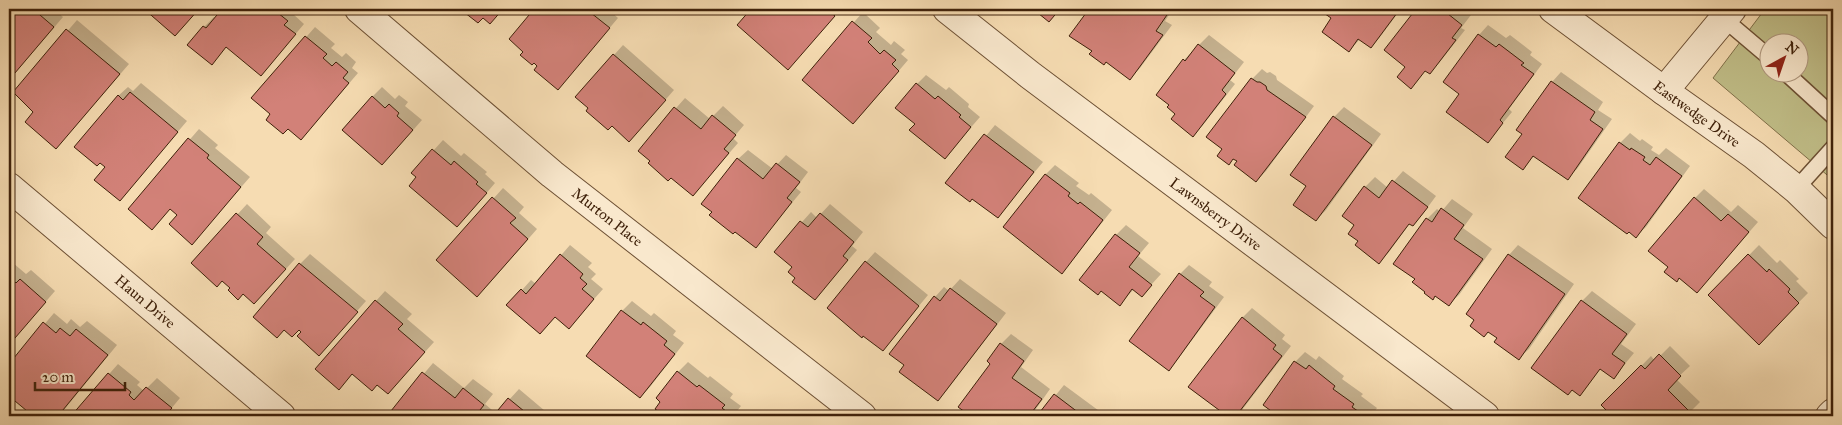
<svg xmlns="http://www.w3.org/2000/svg" width="1842" height="425" viewBox="0 0 1842 425" font-family="'IM FELL Great Primer',serif">
  <rect width="100%" height="100%" fill="#f6dcb2"/>
  <filter id="stains"><feTurbulence type="fractalNoise" baseFrequency=".004" numOctaves="4"/><feColorMatrix values="0 0 0 0 .2 0 0 0 0 .09 0 0 0 0 .02 0 0 0 .5 -.17"/></filter>
  <radialGradient id="worn" r=".72"><stop offset=".6" stop-color="#630" stop-opacity="0"/><stop offset="1" stop-color="#630" stop-opacity=".3"/></radialGradient>
  <path fill="#c1bf89" stroke="#80704a" fill-rule="evenodd" d="M1765 9H1833V180L1713 78ZM1770 42H1800V72H1770Z"/>
  <path fill="#0003" d="M9 9H54L63 17 9 80Z
    M146 9H199L175 35Z
    M224 9H295L296 10 293 14 304 24 261 75 227 46 212 63 204 27 214 17 216 18Z
    M536 9H608L618 18 558 89 539 66 511 39Z
    M752 9H841L788 68 738 25Z
    M1090 9H1173L1165 21 1172 25 1140 68 1130 78 1070 36Z
    M1321 9H1401L1380 37 1371 47 1360 39 1349 51 1333 18Z
    M1418 9H1463L1471 15 1461 28 1465 30 1439 63 1430 72 1426 70 1411 87 1406 66 1386 50Z
    M863 12 880 28 876 32 891 45 894 41 905 50 901 54 908 60 863 113 803 80Z
    M77 20 129 64 56 148 35 111 15 92Z
    M1488 25 1506 38 1510 35 1532 52 1530 55 1542 64 1509 109 1512 112 1488 141 1460 93 1479 35Z
    M315 27 335 44 331 48 342 57 346 53 356 62 352 68 358 73 310 129 272 114 253 98Z
    M1209 35 1244 62 1230 80 1235 84 1203 125 1193 135 1171 105 1157 94 1184 60Z
    M623 45 674 90 639 130 614 55Z
    M1262 69 1267 73 1270 72 1276 76 1277 80 1314 106 1266 171 1256 181 1238 161 1224 149 1252 79Z
    M1561 72 1603 102 1598 110 1612 119 1577 169 1567 178 1535 155 1523 168V133L1552 82Z
    M926 75 946 90 949 87 969 104 968 107 980 117 945 157 916 124 917 84Z
    M141 83 187 121 120 200 118 96 128 87 133 91Z
    M382 87 395 99 399 95 408 102 405 106 422 120 392 154 372 97Z
    M685 98 710 119 723 106 744 125 733 138 738 143 693 195 639 150Z
    M1344 107 1381 134 1326 210 1316 220 1308 186 1334 117Z
    M995 125 1043 162 997 217 973 197 947 183Z
    M199 129 218 145 215 148 250 177 192 243 179 215 171 208 129 209Z
    M1630 133 1640 141 1642 139 1653 147 1651 150 1659 155 1666 148 1690 166 1646 227 1636 236 1620 143Z
    M443 140 461 156 464 153 487 172 485 174 495 183 467 216 413 173Z
    M748 150 773 169 786 155 808 172 796 188 801 192 755 247 735 231 738 159Z
    M1055 165 1079 183 1076 186 1089 195 1091 193 1112 210 1071 262 1062 272 1004 227 1046 174Z
    M1403 171 1436 196 1422 215 1412 225 1410 223 1389 252 1379 262 1359 241 1356 225 1365 187 1375 177 1388 188Z
    M503 188 524 207 519 213 537 229 487 286 438 260Z
    M1704 189 1731 212 1738 205 1758 222 1697 292 1670 267 1695 198Z
    M1452 199 1473 214 1463 228 1492 249 1459 295 1449 304 1436 295 1433 298 1417 279 1395 263 1427 219 1437 209 1441 212Z
    M247 204 271 227 266 233 295 259 264 293H243L232 288 222 280 193 263Z
    M830 204 863 232 852 246 857 250 815 299 797 278 794 267 776 251 811 212 817 218Z
    M1126 225 1149 243 1138 256 1161 274 1142 295 1134 289 1120 304 1101 290 1081 280 1116 235Z
    M570 245 592 263 588 267 596 274 591 279 603 289 578 317 556 316 540 333 522 290 531 280 536 284Z
    M1518 245 1574 284 1529 349 1519 358 1499 338 1488 331 1509 255Z
    M1759 245 1777 263 1780 260 1799 279 1796 281 1808 293 1759 343 1710 295Z
    M875 252 928 295 883 349 866 262Z
    M310 254 366 301 319 354 302 332 300 264Z
    M13 263 26 274 31 270 55 291 9 344V267Z
    M1189 265 1212 282 1209 286 1224 297 1178 359 1169 369 1180 274Z
    M960 279 1006 313 947 390 938 400 906 365 935 297 944 287 949 291Z
    M385 291 412 314 407 319 434 342 388 393 378 384 353 373 349 378 376 301Z
    M1592 291 1636 324 1621 344 1634 353 1614 377 1601 368 1580 394 1533 368 1582 301Z
    M632 301 651 316 654 313 676 331 673 335 684 343 650 387 640 397 622 311Z
    M1252 308 1285 335 1282 339 1291 346 1242 410 1236 416H1229L1190 387 1242 318Z
    M54 313 67 324 71 319 80 327 87 321 117 345 59 416H35L9 395V366Z
    M1011 334 1033 350 1021 367 1050 389 1031 416H970L1001 344Z
    M1670 346 1690 366 1676 379 1700 402 1686 416H1614L1603 405 1651 356 1655 361Z
    M1305 352 1316 360 1319 356 1344 376 1342 379 1363 394 1361 396 1377 408 1371 416H1280L1264 405 1295 362Z
    M688 362 708 378 710 376 733 394 730 398 741 406 733 416H667L657 409 678 372Z
    M433 363 464 388 473 379 493 394 485 404 492 410 488 416H388Z
    M118 364 140 382 137 385 144 391 157 378 180 398 165 416H72Z
    M1064 385 1106 416H1047L1042 412Z
    M519 389 551 416H494Z
    M761 412 766 416H757Z
    M192 413 197 416H188Z"/>
  <path fill="#d28178" stroke="#3f210a" d="M9 9H33L54 27 9 80Z
    M144 9H199L175 36Z
    M222 9H273L288 21 284 25 296 34 261 76 226 47 212 65 187 45 203 26 206 28Z
    M460 9H503L490 24 483 18 478 23Z
    M534 9H586L610 28 558 90 534 70 537 66 534 63 532 65 520 55 523 52 509 39Z
    M751 9H829L828 10 835 16 788 70 737 25Z
    M1033 9H1060L1049 22Z
    M1089 9H1126L1132 13 1135 9H1164L1169 12 1156 31 1163 35 1130 80 1106 62 1104 65 1089 54 1092 51 1069 36Z
    M1318 9H1400L1371 48 1358 39 1349 52 1322 32 1331 18Z
    M1416 9H1445L1443 10 1462 25 1452 38 1456 40 1430 74 1425 71 1411 89 1397 77 1405 67 1384 50Z
    M852 21 872 38 868 42 880 54 884 50 896 60 892 64 899 71 853 124 802 80Z
    M66 29 120 74 56 149 25 122 33 112 13 92Z
    M1478 34 1496 47 1499 44 1524 63 1521 65 1534 74 1500 120 1503 123 1488 143 1446 112 1459 94 1443 82Z
    M305 36 327 54 323 58 332 66 336 62 348 72 343 78 349 83 301 140 288 129 283 134 266 120 270 114 251 98Z
    M1198 44 1235 73 1222 90 1226 94 1193 137 1171 119 1175 114 1167 107 1169 105 1156 95 1183 59 1185 61Z
    M613 54 666 100 629 142 612 126 608 130 586 111 588 108 575 97Z
    M1251 78 1257 82H1260L1266 86 1267 90 1306 117 1256 182 1234 165 1237 161 1233 159 1229 165 1217 156 1222 149 1206 137Z
    M1551 81 1595 112 1590 120 1603 129 1568 180 1533 156 1523 170 1505 157 1522 134 1516 130Z
    M916 83 935 99 938 96 961 115 959 117 971 127 945 159 909 130 915 124 895 108Z
    M130 92 178 132 120 201 94 180 105 167 100 163 97 166 74 147 118 95 123 100Z
    M372 96 385 108 389 104 399 113 397 116 413 130 382 165 342 130Z
    M674 107 701 129 712 115 736 135 724 149 729 153 693 196 671 178 668 181 648 163 650 161 638 151Z
    M1333 116 1372 145 1316 221 1293 205 1306 186 1290 175Z
    M984 134 1034 172 998 218 972 199 970 202 945 183Z
    M188 138 209 155 207 158 241 187 192 245 169 224 177 215 170 209 152 230 128 209Z
    M1619 142 1630 150 1631 148 1645 157 1643 160 1650 165 1656 157 1682 176 1636 238 1629 232 1627 234 1578 198Z
    M432 149 451 165 454 161 478 182 476 184 487 193 457 227 409 186 416 177 411 173Z
    M737 158 763 179 776 163 800 182 787 198 792 202 756 248 735 232 733 234 709 215 712 212 701 204Z
    M1045 174 1070 193 1068 196 1078 204 1080 202 1103 220 1062 274 1003 227Z
    M1392 180 1428 207 1413 226 1409 224 1379 264 1355 245 1358 241 1348 234 1354 225 1342 216 1364 186 1379 198Z
    M492 197 516 218 510 223 528 239 477 297 436 260Z
    M1694 197 1721 221 1728 214 1749 232 1697 293 1679 278 1677 282 1664 272 1668 267 1648 251Z
    M1441 208 1464 225 1454 239 1483 259 1449 306 1435 296 1433 300 1424 293 1425 292 1412 282 1415 279 1393 264 1426 218 1432 222Z
    M236 213 263 237 257 244 286 269 254 304 243 294 238 300 228 290 230 288 222 281 217 287 191 263Z
    M820 213 854 242 843 256 848 260 815 300 792 282 795 278 788 272 792 267 774 252 800 221 808 227Z
    M1115 234 1140 253 1129 267 1152 285 1142 297 1132 289 1120 306 1101 291 1098 295 1079 280Z
    M560 254 583 274 580 278 587 284 582 289 594 299 569 329 555 317 540 334 506 305 521 289 526 294Z
    M1508 254 1565 294 1519 360 1494 342 1497 338 1488 332 1484 337 1470 326 1474 320 1466 314Z
    M1748 254 1767 272 1769 269 1790 289 1788 292 1799 303 1759 345 1708 295Z
    M865 261 919 306 883 351 863 336 862 338 827 308Z
    M299 263 358 312 319 356 297 336 301 332 299 330 292 337 284 330 277 338 253 317Z
    M1179 273 1204 292 1200 296 1215 307 1169 371 1129 341Z
    M9 277 16 283 20 279 46 302 9 345Z
    M950 288 997 324 938 401 899 372 904 365 889 354 934 296 940 301Z
    M375 300 403 324 398 329 425 352 388 394 377 385 372 391 352 374 339 390 315 369Z
    M1581 300 1627 334 1612 354 1625 363 1614 379 1600 369 1580 396 1572 390 1568 395 1531 368Z
    M621 310 641 325 643 322 667 341 664 345 675 354 640 398 586 356Z
    M1242 317 1276 345 1273 349 1282 356 1236 416H1227L1188 387Z
    M43 322 56 333 60 328 70 336 76 329 108 355 58 416H33L9 396V364Z
    M1000 343 1024 361 1012 378 1042 399 1029 416H968L969 415 958 407 990 364 987 361Z
    M1659 354 1681 376 1668 390 1691 413 1688 416H1612L1601 405 1641 365 1645 369Z
    M1294 361 1306 369 1309 365 1315 370 1335 386 1333 389 1354 404 1352 407 1365 416H1278L1263 405Z
    M677 371 697 387 699 385 725 405 722 408 732 416H665L655 409 660 402 656 398Z
    M422 372 455 398 463 388 484 405 476 415 478 416H387Z
    M108 373 131 392 129 395 134 400 146 387 172 408 165 416H71Z
    M1054 394 1083 416H1045L1040 412Z
    M508 398 530 416H493Z"/>
  <g fill="none" stroke-linecap="round" stroke-linejoin="round">
    <g stroke="#6d5034" stroke-width="18">
      <path id="service" d="M1724 19 1770 58
        M1785 72 1833 116
        M1796 189 1833 148"/>
    </g>
    <g stroke="#6d5034" stroke-width="30">
      <g id="minor">
        <path id="s1" d="M359 9 552 174 862 416"/>
        <path id="s2" d="M947 9 1030 75 1485 416"/>
        <path id="s3" d="M1553 9 1664 91 1754 155 1796 189 1833 225"/>
        <path d="M1664 91 1732 9"/>
        <path id="s4" d="M9 187 281 416"/>
      </g>
    </g>
    <g stroke="#6d5034" stroke-width="30">
      <path id="tertiary" d="M1830 416 1833 413"/>
    </g>
    <use href="#service" stroke="#f9e8cd" stroke-width="15"/>
    <use href="#minor" stroke="#f9e8cd" stroke-width="28"/>
    <use href="#tertiary" stroke="#f9e8cd" stroke-width="28"/>
  </g>
  <g text-anchor="middle" stroke-width="5" stroke-linejoin="round" paint-order="stroke">
    <g font-size="15" fill="#3f210a" stroke="#f9e8cd">
      <text dy="5" stroke="none"><textPath href="#s3" startOffset="178">Eastwedge Drive</textPath></text>
      <text dy="5" stroke="none"><textPath href="#s2" startOffset="338">Lawnsberry Drive</textPath></text>
      <text dy="5" stroke="none"><textPath href="#s1" startOffset="324">Murton Place</textPath></text>
      <text dy="5" stroke="none"><textPath href="#s4" startOffset="178">Haun Drive</textPath></text>
    </g>
  </g>
  <rect width="1842" height="425" fill="none" stroke="#f6dcb2" stroke-width="30"/>
  <rect x="10" y="10" width="1822" height="405" fill="none" stroke="#3f210a" stroke-width="2.5"/>
  <rect x="15" y="15" width="1812" height="395" fill="none" stroke="#3f210a"/>
  <g transform="translate(1784 58) rotate(40)"><circle r="24" fill="#f9e8cd" stroke="#af987f"/>
  <path d="M0-4L9 19L0 12L-9 19Z" fill="#8f2418"/>
  <text y="-8" font-size="14" font-weight="bold" text-anchor="middle" fill="#3f210a">N</text>
  </g>
  <path d="M35 382v8h90v-8" fill="none" stroke="#3f210a" stroke-width="2.5"/>
  <text x="42" y="382" font-size="15" fill="#3f210a" stroke="#f9e8cd" stroke-width="4" paint-order="stroke">20 m</text>
  <rect width="100%" height="100%" filter="url(#stains)"/>
  <rect width="100%" height="100%" fill="url(#worn)"/>
</svg>
